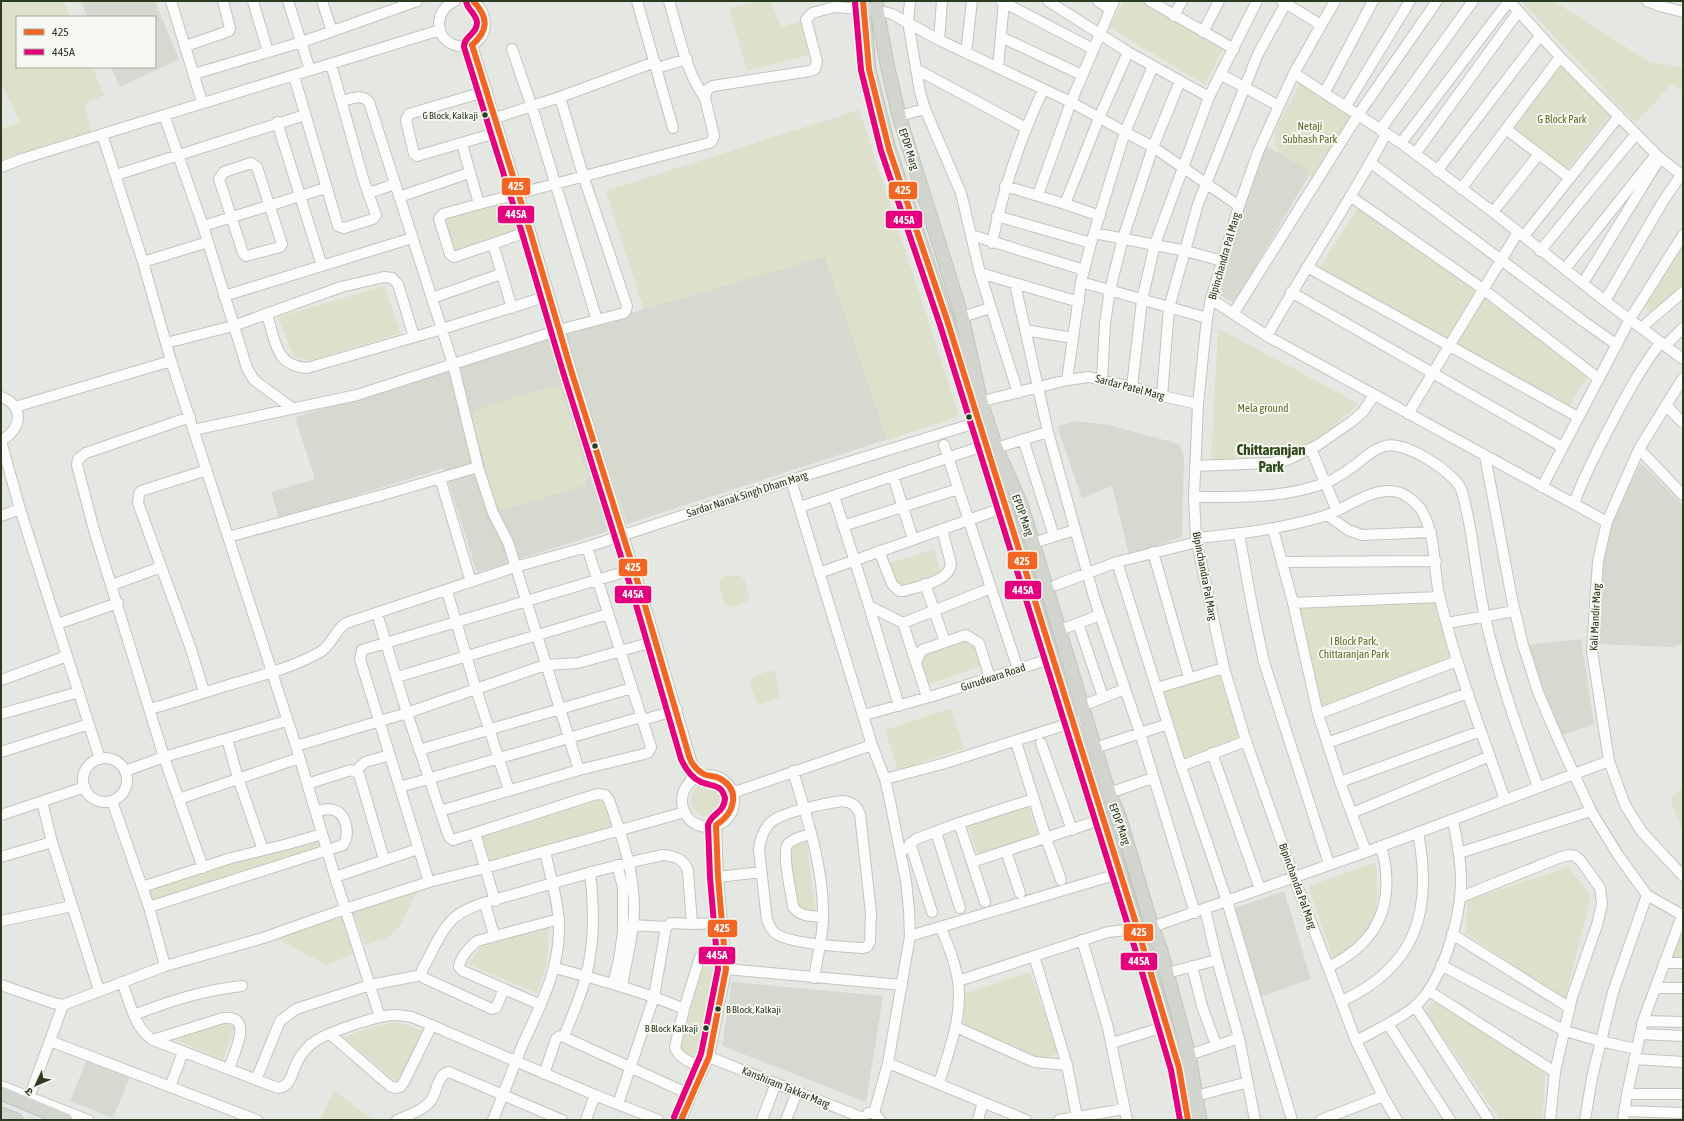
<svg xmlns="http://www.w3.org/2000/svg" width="1684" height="1121" viewBox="0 0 1684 1121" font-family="'Asap Condensed','Noto Sans Devanagari',sans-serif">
  <rect width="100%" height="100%" fill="#e5e8e2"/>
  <path fill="#d5d9d0" d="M80 1H155L179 59 120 87 111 67H155V17H88Z
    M859 110 959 416 627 524 565 335 644 309 606 191Z
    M1261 144 1312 170 1234 303 1216 293Z
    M551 337 612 530 477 572 444 468 279 519 271 492 315 479 295 417Z
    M1076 421 1109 425 1179 444 1184 456 1182 537 1129 555 1112 486 1082 498 1057 426Z
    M1641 463 1683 505V644L1672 647 1596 644 1602 558 1616 511Z
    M1581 639 1594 724 1560 736 1526 645Z
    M1284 891 1311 979 1260 997 1232 909Z
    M732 982 883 996 866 1102 722 1046Z
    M88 1057 131 1074 113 1118 70 1101Z"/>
  <path fill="#dde1cb" d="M1 1H63L70 17H17V67H92L104 95 85 105 91 131 1 159V130L20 122 1 83Z
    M754 1H771L781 28 802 21 808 55 747 71 729 9Z
    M1123 1H1163L1226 43 1205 85 1110 28Z
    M1521 1H1553L1650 62 1683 67V91L1672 84 1636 123Z
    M1560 65 1611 115 1567 169 1513 127Z
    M1301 81 1357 117 1318 181 1308 175 1311 170C1304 167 1286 159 1281 154 1266 140 1282 116 1290 103 1294 96 1297 88 1301 81Z
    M859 110 959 416 887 440 825 257 644 309 606 191Z
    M507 199 519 232 455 253 444 218Z
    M1362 201 1590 374 1570 405 1317 271Z
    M1683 242V283L1652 314 1644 306Z
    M384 286 401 333 310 361 293 356 278 317Z
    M1218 328 1359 404C1345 416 1323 436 1308 444 1277 459 1244 461 1211 460Z
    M553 386 561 389 588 476 585 485 503 510 496 505 472 418 475 410Z
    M934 549 942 576 898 588 890 563Z
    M740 575 745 580 750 597 747 602 731 608 724 604 719 583 724 577Z
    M1439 597 1452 659 1322 711 1293 603Z
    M967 641 974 646 981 666 927 685 921 663 926 654Z
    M771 670 775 672 780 695 778 698 761 704 757 703 750 682 751 677Z
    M1220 673 1240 738 1184 759 1161 690Z
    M951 708 964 748 898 770 885 730Z
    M691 800a17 17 0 1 1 34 0a17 17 0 1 1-34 0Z
    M1683 788V832L1670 799Z
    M604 799 612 826 489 864 481 837Z
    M1027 803 1038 836 978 856 967 823Z
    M319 836 323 848 150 902 146 890Z
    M806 840 816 912 800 907 795 902 789 856 795 844Z
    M1376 862C1379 910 1381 933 1333 958L1309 886Z
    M1569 867 1591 897 1565 999 1465 933 1468 900Z
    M418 890 400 926 386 939 365 945 353 912Z
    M342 917 354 954 326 965 276 938Z
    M1683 927V960H1671Z
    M549 928 547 962 537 993 468 964 482 945 499 938Z
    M704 959 722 963 708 1020 695 1059 680 1049Z
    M1030 972 1058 1053 1044 1060 964 1027V994Z
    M1436 1000 1545 1073 1543 1115 1540 1120H1500L1425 1011Z
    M224 1022 235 1027 223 1060 175 1040Z
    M399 1022 423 1031 398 1083 343 1037 379 1025Z
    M334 1090 373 1120H320Z"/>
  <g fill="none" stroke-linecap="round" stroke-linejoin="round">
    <g stroke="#c2c5bf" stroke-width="12">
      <path id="minor" d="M171 1 202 102
        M253 1 268 52
        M288 1 310 70
        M322 1 332 31
        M455 1C446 5 440 12 439 22 438 56 492 54 484 17 482 10 478 4 471 1
        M637 1 673 128
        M669 1C679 33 685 71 705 98
        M910 1 908 22 920 92 925 109 961 193 980 273 1018 393
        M1001 1 1093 49
        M1048 1 1128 52 1209 97
        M1098 1 1110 9
        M1150 1 1234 49
        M1282 1 1321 25
        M1335 1 1294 73 1258 152 1239 206 1211 299 1207 318 1198 404 1194 497 1196 538 1224 668 1246 741 1294 877 1356 1041 1383 1096 1397 1120
        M1509 1 1560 57 1660 158 1683 176
        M1647 1 1660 6 1683 12
        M1174 16 1182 1
        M1203 32 1219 1
        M1001 37 1082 75
        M939 40 942 1
        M472 45 530 231 571 370 643 599 692 764 691 781
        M186 46 229 31 230 28 223 1
        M512 49 532 107 597 320
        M966 53 972 1
        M657 68 687 59
        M998 68 1004 1
        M916 69 1026 128
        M1294 73 1401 143 1493 212 1605 301 1683 359
        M194 74 302 42 417 1
        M1220 74 1279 106
        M294 76 338 226 344 228 373 219 376 215 363 178 331 64
        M487 91 409 114 406 120 414 154 417 156 499 132
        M1325 92 1373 1
        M342 101C351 99 362 93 369 102L453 364 478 467 493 513 508 542 579 770
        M1346 106 1410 1
        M164 115 203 226 247 368 254 380 292 408
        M899 116 925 109
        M495 118 560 97 655 62
        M277 122 322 266
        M1506 129 1570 178
        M1380 130 1473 1
        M102 134 143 262 171 361 296 746 335 877 380 1017
        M1401 143 1509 1
        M462 144 479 204
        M1415 154 1518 12
        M251 163 257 167 282 244 280 247 246 256 243 253 219 179 224 172Z
        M1371 163 1583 321 1617 345
        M1 167 22 159 440 30
        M1437 171 1540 36
        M116 175 305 115
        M1005 186 1065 204 1100 216
        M1461 189 1560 57
        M369 193 395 184
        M1038 195 1071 102 1114 1
        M1350 196 1483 289 1599 379
        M399 197 469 173
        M1065 204 1099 118 1128 52
        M1493 212 1539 154
        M997 216 1091 243
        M203 226 326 188
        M530 231 454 257 450 254 439 219 443 214 479 204 709 143 712 141 714 136 705 98 707 90 713 86 810 71 815 69 817 61 806 20 812 13 834 7 877 10 892 14 939 40 1071 102 1125 132 1153 147 1239 206
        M1094 233 1186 251 1222 261
        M971 235 1084 270
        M1524 236 1619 116
        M992 243C1003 190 1020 139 1043 90
        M493 244 512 308
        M1540 251 1636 134
        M143 262 208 242
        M1307 267 1578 417
        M1565 269 1655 156
        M980 273 1079 302
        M1081 282 1207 318
        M1583 283 1660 158
        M1015 284 1048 432 1094 597 1140 733 1195 913
        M1291 292 1562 447
        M224 296 412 238
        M432 298 501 274
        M1211 299 1267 336 1607 522
        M1605 301 1662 203 1681 175
        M1233 314 1358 115 1437 1
        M267 315C276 341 274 365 307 368L442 329 548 296
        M962 317 990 308
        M1641 328 1683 292
        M1025 330 1073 338
        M1267 336C1305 268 1349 203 1386 134
        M166 343 233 326 341 287 384 277 392 278 398 284 414 337
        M1665 346 1683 328
        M1683 378 1639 449 1607 522 1598 561 1592 651 1609 761 1625 805 1642 832 1683 876
        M1102 379 1105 323 1110 290 1123 238 1153 147 1180 81
        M1067 380 1081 282 1091 243 1125 132 1153 66
        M1132 387 1142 300 1155 244 1209 97 1257 1
        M1162 396 1169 308 1198 204 1258 54 1287 1
        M1 397C25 405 22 430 1 440
        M975 403 1067 380 1089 377 1132 387 1162 396 1198 404
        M1666 405 1683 423
        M15 407 171 361
        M1408 414 1518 232
        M190 417 86 453 78 459 77 465 94 530 164 757 203 868
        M193 430 357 395 559 330 624 313 626 310 627 306 583 175 560 97
        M1023 439 1054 536
        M1 441 20 509 100 759
        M996 448 1048 432
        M1311 449 1337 511
        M1639 449 1683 495
        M1485 456 1512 599 1523 645 1538 692 1558 739 1591 811 1618 855 1647 895 1682 915
        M1195 466 1270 463 1287 460 1318 445 1351 422 1363 412 1374 395
        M893 476 913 539
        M440 478 471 582
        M791 480 872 745 885 779 890 801 906 881 909 910 910 936 888 1063 874 1113
        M1542 487 1630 319 1683 235
        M834 496 869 606 903 623 991 588 944 445
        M1194 497C1240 497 1289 499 1332 480 1339 476 1346 472 1352 467 1363 460 1372 449 1385 446 1405 441 1453 471 1461 489 1466 503 1468 519 1471 533 1475 561 1479 589 1485 617 1498 675 1518 731 1538 787
        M1574 504C1582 480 1594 457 1606 434 1622 403 1639 370 1661 342
        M800 507 986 445
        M1327 515 1348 530 1362 535 1431 532
        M1 516 20 509
        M843 526 958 489
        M1273 529 1293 603 1318 714 1340 782 1366 852
        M1239 534 1253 611 1264 662 1329 864
        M228 537 386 494 478 467
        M1196 538C1239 534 1280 529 1321 517 1346 510 1365 490 1392 491 1405 492 1419 504 1424 515 1437 542 1433 571 1440 598 1456 667 1482 733 1505 800
        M1033 543 1075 530
        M879 551 892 584 899 591H904C919 586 949 582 951 564L942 529
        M1153 552 1189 678
        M1117 562 1181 766 1227 901 1292 1120
        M1282 562 1436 561
        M819 573 1005 507
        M925 584 945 642
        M112 585 161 567
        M1056 585 1117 562 1197 542
        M991 588 1018 669
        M447 591 476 689 509 790
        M1293 603 1439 597
        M869 606 899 706
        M379 620 407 713 449 837 453 840 475 833
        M903 623 927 697
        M1078 623 1103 697
        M1447 623 1515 611
        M57 624 118 603
        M1060 630 1100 615
        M916 662 922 650 966 635 979 643 990 678
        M397 677 608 614
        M1 680 67 656
        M1157 688 1224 668
        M204 692 191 649 138 503 139 494 141 491 207 470
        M1082 706 1125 689
        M150 709C176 702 202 693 229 685 259 676 292 668 320 652 332 645 335 630 346 623L515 567 587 547 791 480 985 420
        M1 714 79 692
        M1318 714 1457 661
        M864 715 933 696 1053 658
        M227 739 238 778 263 850
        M1016 742 1046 838 1061 880
        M1041 743 1072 830
        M1327 743 1468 693
        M296 746 407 713 545 665 578 663 656 641
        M1095 748 1168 724
        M419 750 632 688
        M1 752 89 724
        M1212 753 1260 889
        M83 780a22 22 0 1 1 44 0a22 22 0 1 1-44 0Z
        M1181 766 1246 741
        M125 771 164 757 286 721
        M356 771 365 762 390 755
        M793 771C807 818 824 868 823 917 823 937 817 958 814 978
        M682 801a26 26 0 1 1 52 0a26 26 0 1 1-52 0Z
        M885 779 942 764 1080 720
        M1340 782 1481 731
        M307 784 351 770 359 774 384 859
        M400 787 641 717 646 719 677 710
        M732 793 872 745
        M1109 793 1153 778
        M179 799 299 758
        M112 801 149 907 165 966
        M843 801C853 802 856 806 860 814L871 913 870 942 867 947 863 948C845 947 788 944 775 933 771 930 769 925 767 920L759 850C760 839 763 830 771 822 782 812 827 803 843 801Z
        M42 802 52 842 99 990
        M440 811 579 770 648 753 651 747 587 547
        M1352 813 1490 756
        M1 815 85 787
        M936 832 960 908
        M811 834C804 836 793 838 788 844 781 853 792 895 793 907 800 917 812 916 823 917
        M910 843 932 912
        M906 849 916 839 959 823
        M1006 851 1020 893
        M1459 853 1591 811
        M1 857 52 842
        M972 862 1091 823
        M335 877 418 849
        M718 877 761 872
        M429 882 360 659 362 650 634 569
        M142 887 231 858 288 844 322 834
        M1461 897 1561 857 1570 855 1575 856 1580 860 1600 888 1602 904 1597 925 1572 997 1555 1072 1550 1120
        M495 901 475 833 597 794 605 795 609 800C622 837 635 873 634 913 633 937 626 962 622 986
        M985 902 959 823 1034 799
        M485 904 494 935
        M149 907 343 845C350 835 347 814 334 810 329 808 321 810 315 811
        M1205 909 1217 960 1239 1038 1255 1120
        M1 921 72 906
        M633 925 666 927
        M1452 934 1570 1008
        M910 936 1121 873
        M1082 940 1108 1028 1127 1120
        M1034 956 1067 1065 1077 1117
        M1664 963H1683
        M1441 965 1565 1031 1600 1041 1636 1049
        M1192 966 1202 1006 1216 1045
        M1328 967C1367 948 1390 919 1386 873 1386 864 1383 855 1381 846
        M555 968C599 980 642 991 684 1009
        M726 969 902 985
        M1167 973 1217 960
        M958 981 1108 932 1152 927 1366 852 1609 761
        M122 982C130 1002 134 1028 153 1040L278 1088C291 1087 292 1072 297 1062 300 1056 305 1050 310 1045 323 1033 376 1016 394 1015 400 1015 406 1016 412 1017L595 1095 658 1120
        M613 984 619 960 623 932V887L617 865
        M1 985 53 1003 63 1005 165 966 263 938 345 909 429 882 485 868 685 812
        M1655 988H1683
        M504 989 496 1008 492 1009 424 978 422 975V970C431 955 441 929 454 918 470 904 498 899 519 893 566 879 614 865 663 855 675 856 684 859 688 871L692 924 722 923
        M1429 991 1555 1072
        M1342 1001C1417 966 1433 910 1418 833
        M541 1005 463 971 459 967C460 957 470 947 477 941L559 919
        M1415 1006 1489 1120
        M134 1015C170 1001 204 990 242 986
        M1643 1021 1683 1022
        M1388 1024 1450 1120
        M956 1027 1034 1062 1067 1065
        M330 1034 390 1086 395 1088 400 1087 404 1082 432 1025
        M1640 1034 1683 1036
        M564 1037 691 1095
        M153 1040 223 1018C255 1015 234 1052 229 1069
        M50 1041 257 1120
        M1356 1041C1376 1030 1397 1021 1414 1007 1443 983 1461 916 1461 880 1461 860 1457 840 1453 820
        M1112 1043 1167 1026
        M1189 1055 1239 1038
        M709 1057 863 1118
        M1634 1059 1683 1062
        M888 1063 1026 1120
        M703 1068C693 1063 678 1059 675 1047L684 1009 700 957 706 954 725 955
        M544 1074 556 1039 560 1036 564 1037C571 1017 581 997 586 976 595 941 594 907 590 872
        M256 1080 280 1021 296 1009 370 985 422 975
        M939 1083C949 1051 963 1015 958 981 955 962 948 945 941 928
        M1 1086 88 1120
        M170 1087 183 1052
        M1627 1094H1683
        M1196 1096 1248 1082
        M27 1103 63 1005
        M618 1104 654 997 666 927 671 923 692 924
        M1624 1111 1683 1113
        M868 1113H874L880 1120
        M397 1120C408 1115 425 1110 432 1099 437 1091 438 1073 449 1072L562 1120
        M493 1120C503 1095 512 1071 522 1046 539 1008 559 972 559 929 559 903 550 876 545 851
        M586 1120 595 1095
        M681 1120 691 1095 709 1057 726 969 718 877 716 825
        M762 1120 776 1083
        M786 1120 797 1092
        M978 1120 983 1102
        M1059 1120 1125 1109
        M1321 1120 1383 1096
        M1585 1120 1592 1078 1613 992 1647 895
        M1623 1120 1627 1094 1643 1021 1683 913"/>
    </g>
    <g stroke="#bfc4bc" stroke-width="15">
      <path id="major" d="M863 1 869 69 889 149 948 323 1138 930 1179 1068 1188 1120
        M877 1V10L887 64 899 116 962 317 981 402 996 448 1020 502 1033 543 1086 719 1109 793 1119 816 1152 927 1161 951 1189 1055 1200 1120
        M1 1093 66 1120
        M1 1114 16 1120"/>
    </g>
    <use href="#minor" stroke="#fbfcfb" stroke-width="10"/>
    <use href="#major" stroke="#d1d5cd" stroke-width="13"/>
    <g stroke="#f5f7f0" stroke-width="9">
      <path id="bus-1" d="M475 1 474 2C489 18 488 31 472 45L530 231 571 370 643 599 689 756C691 763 696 769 702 773 707 777 714 775 719 778 742 790 734 814 716 825L718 877 726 969 709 1057 681 1120
        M863 1 869 69 889 149 948 323 1138 930 1179 1068 1188 1120"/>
    </g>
    <g stroke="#f5f7f0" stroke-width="9">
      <path id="bus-2" d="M466 1C467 10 477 14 477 23 477 34 463 37 464 47L522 233 563 372 635 601 681 759C685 768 692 778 701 782 712 787 721 783 725 798 724 814 711 813 708 825L710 878 718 969 701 1054 674 1117
        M855 2 861 70 881 151 940 325 1130 932 1171 1070 1180 1120"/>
    </g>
    <use href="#bus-1" stroke="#f26522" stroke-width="6"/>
    <use href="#bus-2" stroke="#e5007d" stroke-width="6"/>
  </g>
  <g fill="#2b3a21" stroke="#f5f7f0" stroke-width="1.5">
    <circle cx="485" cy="115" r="3.5"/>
    <circle cx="969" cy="417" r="3.5"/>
    <circle cx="595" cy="446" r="3.5"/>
    <circle cx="718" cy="1009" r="3.5"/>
    <circle cx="706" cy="1028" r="3.5"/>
  </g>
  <g text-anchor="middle" stroke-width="4" stroke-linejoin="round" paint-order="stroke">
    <g font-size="10" fill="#2b3a21" stroke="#f5f7f0" text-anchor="end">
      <text x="478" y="119">G Block, Kalkaji</text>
      <text x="726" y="1013" text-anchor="start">B Block, Kalkaji</text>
      <text x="698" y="1032">B Block Kalkaji</text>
    </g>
    <g font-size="11" fill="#5e6f2d" stroke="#f5f7f0">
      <text x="1562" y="123">G Block Park</text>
      <text x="1310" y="130">Netaji<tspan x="1310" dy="13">Subhash Park</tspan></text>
      <text x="1263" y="412">Mela ground</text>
      <text x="1354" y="645">I Block Park,<tspan x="1354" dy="13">Chittaranjan Park</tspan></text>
    </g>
    <g font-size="11" fill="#2b3a21" stroke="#f5f7f0">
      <text transform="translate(909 149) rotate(72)" y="4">EPDP Marg</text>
      <text transform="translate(1224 256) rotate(-74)" y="4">Bipinchandra Pal Marg</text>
      <text transform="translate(1130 387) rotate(15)" y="4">Sardar Patel Marg</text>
      <text transform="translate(747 494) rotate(-18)" y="4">Sardar Nanak Singh Dham Marg</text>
      <text transform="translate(1023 515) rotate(70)" y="4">EPDP Marg</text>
      <text transform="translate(1205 576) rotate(79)" y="4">Bipinchandra Pal Marg</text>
      <text transform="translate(1595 617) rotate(-87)" y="4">Kali Mandir Marg</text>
      <text transform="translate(993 677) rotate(-18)" y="4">Gurudwara Road</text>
      <text transform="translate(1120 824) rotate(70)" y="4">EPDP Marg</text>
      <text transform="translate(1298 886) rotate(70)" y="4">Bipinchandra Pal Marg</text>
      <text transform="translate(786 1087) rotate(22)" y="4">Kanshiram Takkar Marg</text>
    </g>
    <g font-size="15" font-weight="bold" fill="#2f4b1e" stroke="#f5f7f0">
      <text x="1271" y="455">Chittaranjan<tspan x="1271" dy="17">Park</tspan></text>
    </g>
  </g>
  <g stroke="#f5f7f0" stroke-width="1.5">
    <rect x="501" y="177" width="30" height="19" rx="4" fill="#f26522"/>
    <rect x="888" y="181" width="30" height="19" rx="4" fill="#f26522"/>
    <rect x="497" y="205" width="38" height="19" rx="4" fill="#e5007d"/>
    <rect x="885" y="210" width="38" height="19" rx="4" fill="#e5007d"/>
    <rect x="1007" y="551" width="31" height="19" rx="4" fill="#f26522"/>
    <rect x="618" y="558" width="30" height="19" rx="4" fill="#f26522"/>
    <rect x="1004" y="580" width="38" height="20" rx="4" fill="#e5007d"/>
    <rect x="614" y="585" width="38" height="19" rx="4" fill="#e5007d"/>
    <rect x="707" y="919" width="31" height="19" rx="4" fill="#f26522"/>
    <rect x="1123" y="923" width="31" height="19" rx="4" fill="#f26522"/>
    <rect x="698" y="946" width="38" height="19" rx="4" fill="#e5007d"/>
    <rect x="1120" y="952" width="38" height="19" rx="4" fill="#e5007d"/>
  </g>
  <g font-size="11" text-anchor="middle" font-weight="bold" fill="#fff">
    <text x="516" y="190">425</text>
    <text x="903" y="194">425</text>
    <text x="516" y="218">445A</text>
    <text x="904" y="224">445A</text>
    <text x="1022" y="565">425</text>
    <text x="633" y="571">425</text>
    <text x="1023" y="594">445A</text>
    <text x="633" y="598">445A</text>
    <text x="722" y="932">425</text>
    <text x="1139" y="936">425</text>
    <text x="717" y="959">445A</text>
    <text x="1139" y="965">445A</text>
  </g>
  <rect width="1684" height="1121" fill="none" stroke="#2b3a21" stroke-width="4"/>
  <rect x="16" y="16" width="140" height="52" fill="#f5f7f0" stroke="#a4ab9d"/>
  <rect x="24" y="29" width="20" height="6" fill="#f26522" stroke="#a4ab9d"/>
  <text x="52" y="36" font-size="12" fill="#2b3a21">425</text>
  <rect x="24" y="49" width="20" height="6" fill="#e5007d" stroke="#a4ab9d"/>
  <text x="52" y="56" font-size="12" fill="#2b3a21">445A</text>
  <g transform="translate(36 1085) rotate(226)" stroke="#f5f7f0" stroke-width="3" paint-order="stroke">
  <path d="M0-3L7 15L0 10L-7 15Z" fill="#2b3a21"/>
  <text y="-6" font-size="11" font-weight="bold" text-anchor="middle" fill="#2b3a21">उ</text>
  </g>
</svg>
